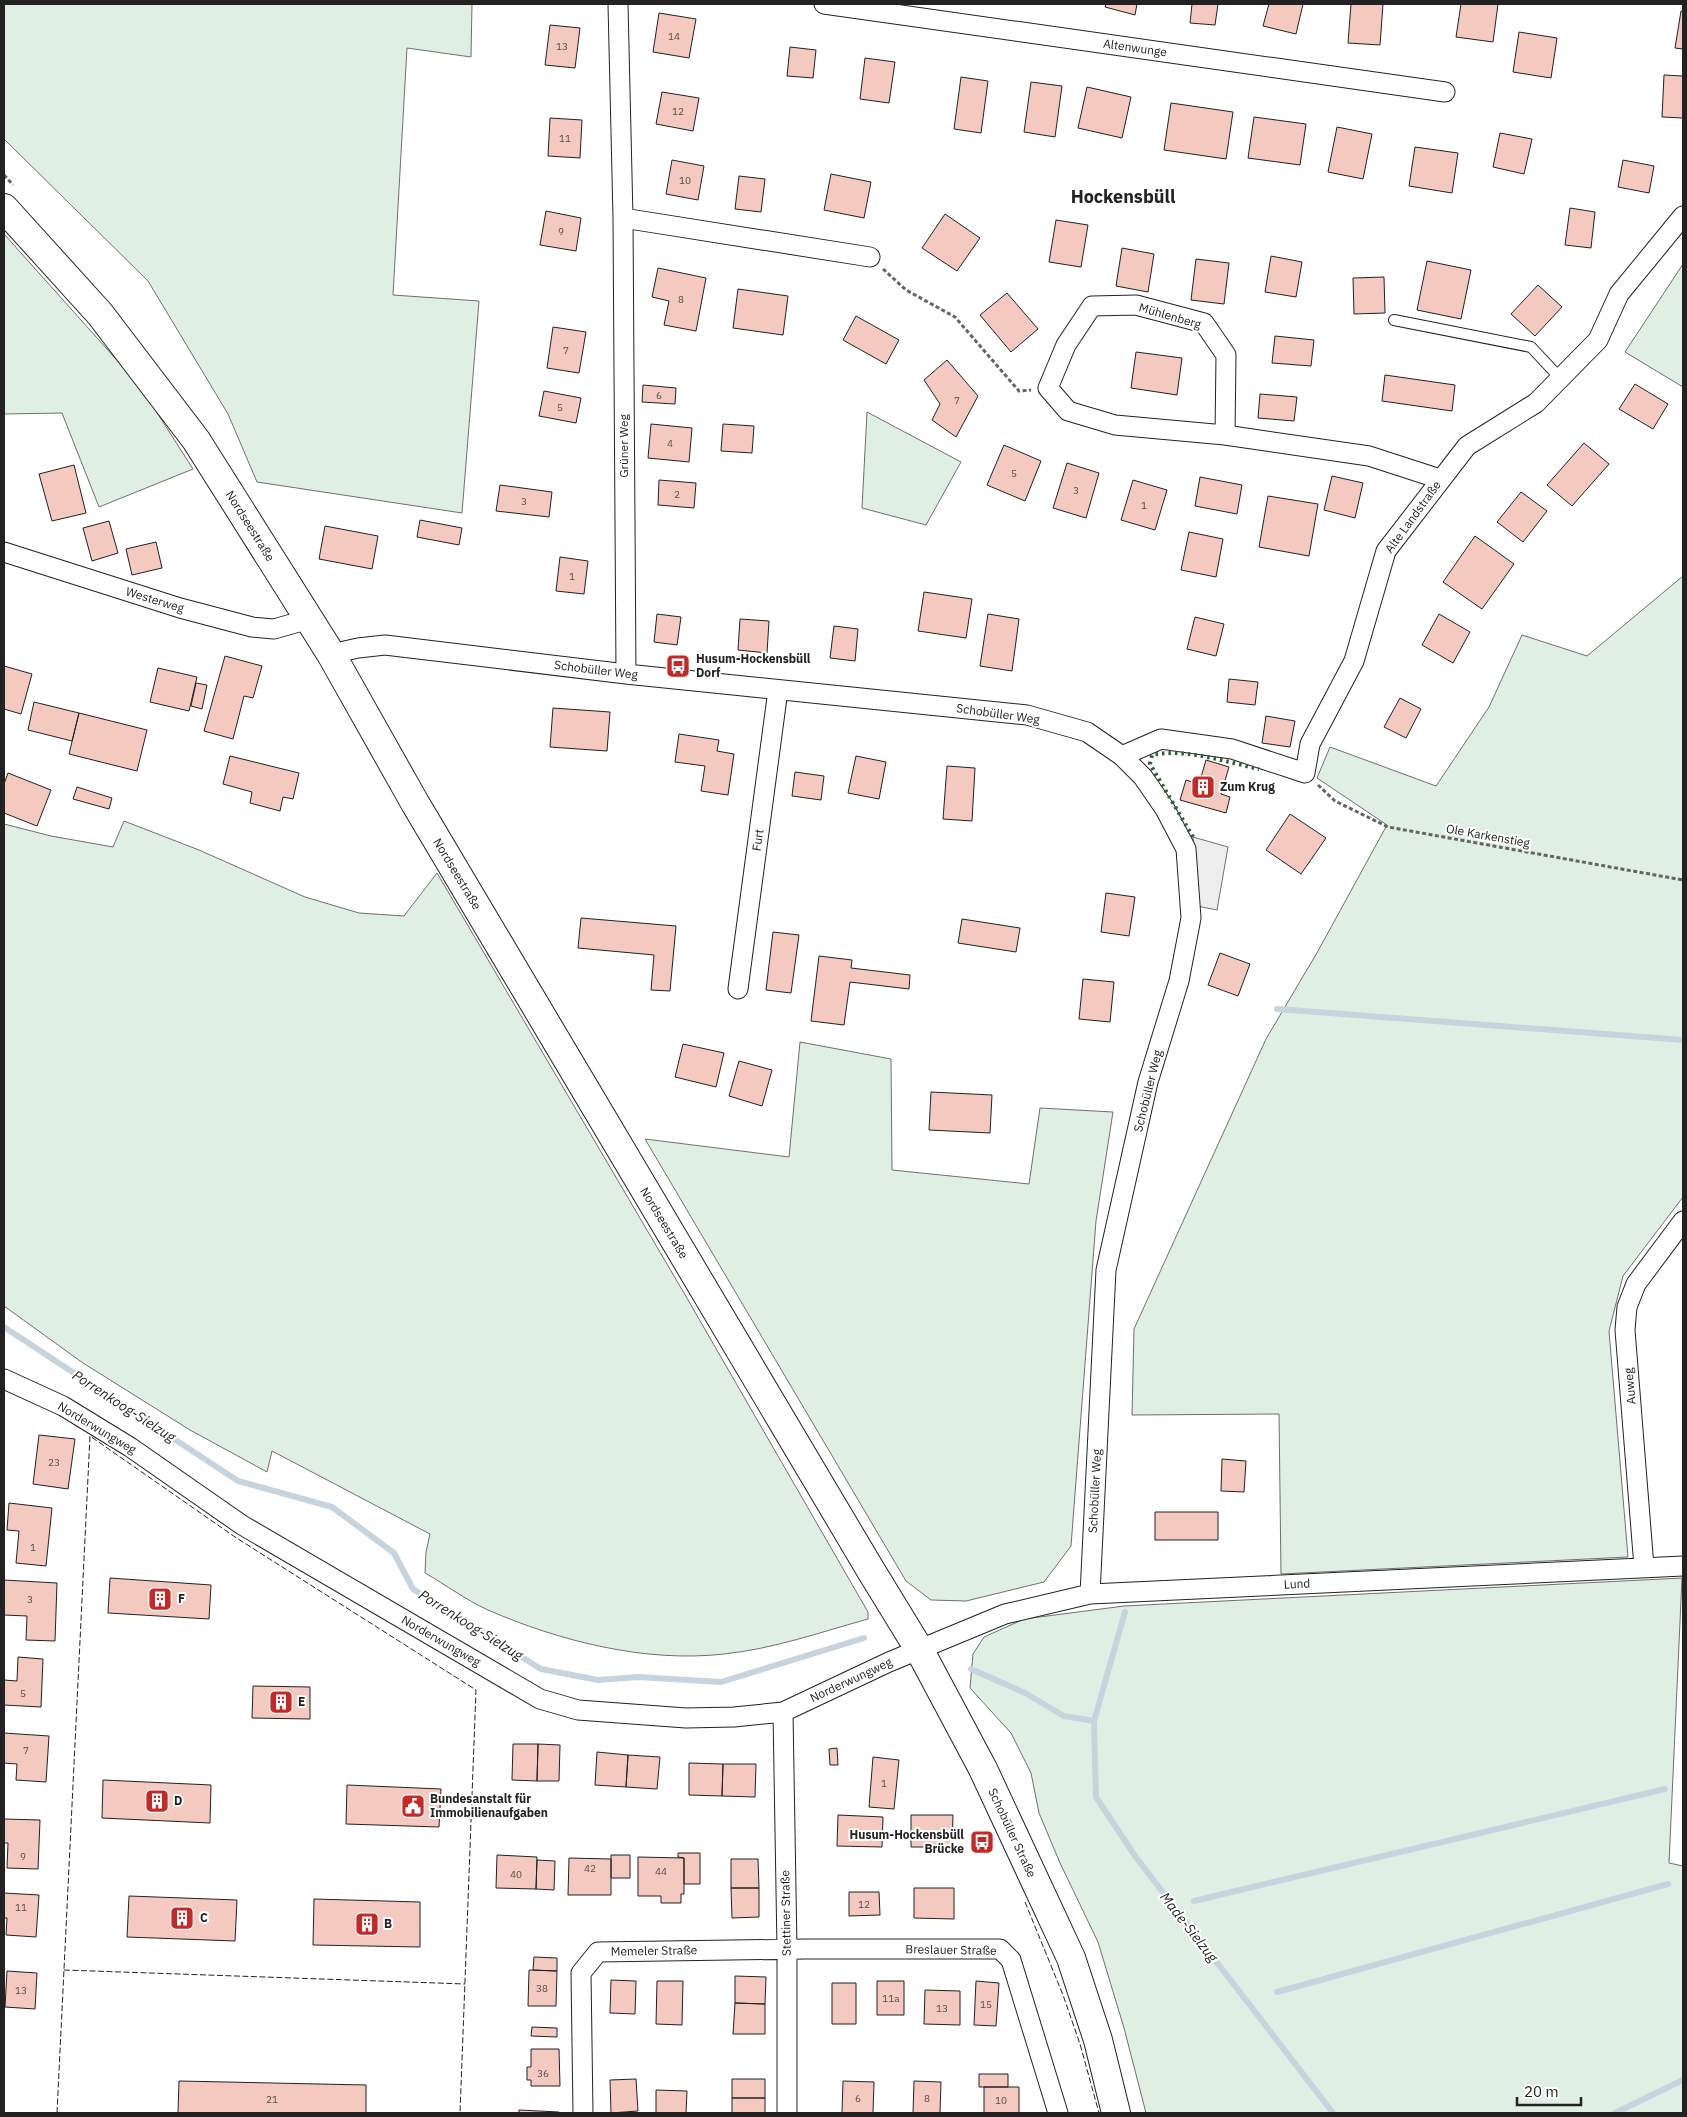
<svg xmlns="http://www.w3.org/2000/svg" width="1687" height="2117" viewBox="0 0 1687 2117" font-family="'IBM Plex Sans',sans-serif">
  <rect width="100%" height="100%" fill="#fff"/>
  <path fill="#e0efe3" stroke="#6f6f6f" d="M4 4H472L471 57 407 48 393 295 479 301 462 513 257 482 228 414 148 281 4 139Z
    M4 234 140 386 193 469 99 507 62 413 4 414Z
    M1683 264V387L1625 352Z
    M867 412 961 462 926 525 862 508Z
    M1683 576V1197L1623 1276 1609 1331 1628 1557 1281 1574 1279 1414 1132 1415 1134 1329 1266 1039 1318 951 1387 825 1317 778 1330 747 1436 786 1489 707 1522 635 1587 656Z
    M124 821 199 850 305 897 359 913 404 916 437 873 684 1293 868 1612V1619C821 1632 773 1649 724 1654 646 1663 559 1641 488 1610 466 1600 446 1585 425 1573L426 1552 430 1534 272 1451 267 1472 190 1430 83 1363 4 1306V824L51 836 113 847Z
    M800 1042 891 1059 892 1170 1029 1184 1040 1108 1113 1112 1096 1221 1071 1546 1044 1582 966 1601 931 1600 906 1581 645 1139 789 1157Z
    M1682 1578 1669 1863 1683 1866V2113H1146L1124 2028 1098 1942 1060 1863 1039 1813 1031 1773 1011 1733 970 1688 973 1654 984 1637 1024 1619 1124 1606Z"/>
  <path fill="#ededed" stroke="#6f6f6f" d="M1193 837 1228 847 1217 910 1197 906Z"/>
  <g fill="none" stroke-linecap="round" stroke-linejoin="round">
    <path stroke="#c7d3dd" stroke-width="6" d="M1277 1009 1683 1040
      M4 1327 238 1481 332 1507 394 1553 413 1589 541 1669 598 1680 638 1677 721 1682 864 1638
      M1125 1612 1094 1721 1096 1797 1135 1856 1333 2113
      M971 1669 1025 1693 1064 1716 1094 1721
      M1194 1901 1665 1789
      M1277 1992 1668 1884
      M1615 2113 1683 2080"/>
  </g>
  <path fill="#f3c9c0" stroke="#222" d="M1106 4H1137L1135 15 1105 7Z
    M1192 4H1218L1215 25 1190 23Z
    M1269 4H1303L1296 34 1263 26Z
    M1351 4H1383L1380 45 1348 43Z
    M1461 4H1498L1493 42 1456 37Z
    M1681 11H1683V49L1675 48Z
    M659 13 696 19 689 58 653 52Z
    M550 25 580 28 575 68 545 65Z
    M1519 32 1557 38 1551 78 1513 72Z
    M790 47 816 50 813 78 787 76Z
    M865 58 895 62 889 103 860 99Z
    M1664 75 1683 76V118L1662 117Z
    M961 77 988 81 981 133 954 129Z
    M1031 82 1062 86 1055 137 1024 132Z
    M1087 87 1131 97 1122 138 1078 128Z
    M662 92 699 98 693 131 656 124Z
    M1171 103 1233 112 1226 159 1164 150Z
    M1254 117 1306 124 1300 165 1248 158Z
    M550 118 582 120 580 158 548 156Z
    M1337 127 1372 134 1363 179 1328 172Z
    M1500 133 1532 139 1524 174 1493 167Z
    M1415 147 1458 153 1452 193 1409 186Z
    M672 160 704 166 698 200 666 194Z
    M1623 160 1654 166 1649 193 1618 187Z
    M831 174 871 182 864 218 824 210Z
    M739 176 765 179 761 212 735 209Z
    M1570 208 1595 212 1591 248 1565 245Z
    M546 211 581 218 576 251 540 245Z
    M945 214 980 238 957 271 922 248Z
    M1056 220 1088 225 1081 267 1049 262Z
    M1122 248 1154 254 1148 292 1116 286Z
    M1271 256 1302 262 1296 297 1265 292Z
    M1196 259 1229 263 1224 304 1191 300Z
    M1427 261 1471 270 1461 319 1417 310Z
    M658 268 706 278 696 331 664 325 669 301 652 297Z
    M1384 277 1385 313 1354 314 1353 278Z
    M1538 285 1562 307 1535 336 1511 314Z
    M738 289 788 296 783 335 733 328Z
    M1007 293 1038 329 1011 352 980 315Z
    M856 316 899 340 886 364 843 340Z
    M553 327 586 332 579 373 547 368Z
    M1275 336 1314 340 1311 366 1272 363Z
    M1136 352 1182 358 1177 395 1131 388Z
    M947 360 978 396 956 437 932 420 940 404 924 380Z
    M1385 375 1455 385 1452 411 1382 401Z
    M1635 384 1668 404 1653 429 1619 409Z
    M643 385 676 388 675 404 642 402Z
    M544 391 581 398 576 423 539 416Z
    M1260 394 1297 397 1294 421 1258 418Z
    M651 424 692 428 689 462 648 458Z
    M723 424 754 426 752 453 721 451Z
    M1584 443 1609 464 1572 506 1547 485Z
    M1004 445 1041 461 1025 501 987 485Z
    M1067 463 1099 473 1086 518 1053 508Z
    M74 465 86 513 52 521 39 474Z
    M1332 476 1363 483 1355 518 1324 510Z
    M1200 477 1242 485 1237 514 1195 506Z
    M659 480 696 483 694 508 658 505Z
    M1133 480 1167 490 1155 530 1121 520Z
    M500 485 552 492 549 517 496 511Z
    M1521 492 1547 511 1523 542 1497 522Z
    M1268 496 1318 504 1309 556 1259 547Z
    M420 520 462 528 459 545 417 537Z
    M109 521 118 553 92 561 83 528Z
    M325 526 378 536 372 569 319 559Z
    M1189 532 1223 539 1216 577 1181 570Z
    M1475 536 1514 564 1482 609 1443 582Z
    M156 542 162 568 132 575 126 549Z
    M560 557 588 561 584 594 556 591Z
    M924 592 972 599 966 638 918 631Z
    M657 614 681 617 677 645 654 642Z
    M988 614 1019 619 1012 671 980 666Z
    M1439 614 1470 632 1453 663 1422 645Z
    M1195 617 1224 624 1216 656 1187 649Z
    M740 619 769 621 767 653 738 650Z
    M834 626 858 629 855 661 830 658Z
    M225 656 262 666 253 698 244 696 233 739 204 731Z
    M4 666 32 674 21 714 4 709Z
    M158 668 197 677 189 711 150 702Z
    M1229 679 1258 682 1255 705 1227 702Z
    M196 683 207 685 202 709 191 706Z
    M1400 698 1421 709 1406 738 1384 727Z
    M34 702 79 713 72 741 28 730Z
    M553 708 610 712 607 751 550 747Z
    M79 713 147 730 137 771 69 754Z
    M1266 716 1295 721 1290 747 1262 743Z
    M679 734 719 740 717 751 734 754 728 795 701 791 705 766 675 762Z
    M230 756 299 773 293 799 283 797 280 811 250 803 252 792 223 784Z
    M856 756 886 762 879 799 848 793Z
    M1206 760 1229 767 1221 794 1230 797 1226 813 1180 800 1186 780 1199 784Z
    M947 766 975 768 972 821 943 819Z
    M795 772 824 776 821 800 792 796Z
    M8 773 51 790 37 826 4 813V784Z
    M77 787 112 798 109 809 73 799Z
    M1290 814 1326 838 1301 874 1266 850Z
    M1106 893 1135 897 1129 936 1101 932Z
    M581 918 676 926 670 991 651 990 654 955 578 948Z
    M962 919 1020 928 1016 952 958 943Z
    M773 932 799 935 791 993 766 990Z
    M1220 953 1250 964 1238 996 1208 985Z
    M819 956 852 960 851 968 910 975 909 989 850 982 844 1025 811 1021Z
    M1083 979 1114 982 1110 1022 1079 1019Z
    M683 1044 724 1053 716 1087 675 1077Z
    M739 1061 772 1070 762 1106 729 1096Z
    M931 1092 992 1095 990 1133 929 1130Z
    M39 1435 75 1439 68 1489 33 1484Z
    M1222 1459 1246 1461 1244 1492 1221 1491Z
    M9 1503 52 1508 46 1566 16 1563 19 1531 7 1530Z
    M1155 1512H1218V1540H1155Z
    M110 1578 211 1585 209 1619 108 1613Z
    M4 1580 57 1583 55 1641 26 1640 27 1616 4 1615Z
    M18 1657 43 1659 41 1707 4 1705V1680L17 1681Z
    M253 1686 310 1687V1719L252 1718Z
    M4 1733 49 1736 46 1782 16 1780 17 1764 4 1763Z
    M513 1744H538L537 1781 512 1780Z
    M538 1744 560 1745 559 1781H537Z
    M837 1748 838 1765H830L829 1749Z
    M597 1752 628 1755 626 1787 595 1785Z
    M628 1755 660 1757 657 1789 626 1787Z
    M873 1757 899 1760 894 1809 869 1807Z
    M689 1763 723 1764 722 1796 689 1795Z
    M723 1764H756L755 1797 722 1796Z
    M103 1780 211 1785 210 1823 102 1818Z
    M347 1785 441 1789 439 1827 346 1824Z
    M838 1815 883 1817 882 1847 837 1846Z
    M911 1815H953L952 1847H911Z
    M4 1819 40 1820 38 1869 7 1868 8 1843H4Z
    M678 1853H700V1884H684V1858L678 1857Z
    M497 1855 537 1857 536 1889 496 1888Z
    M611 1855H630V1878H611Z
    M638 1857 684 1858V1894H681V1903H661V1896H638Z
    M569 1858 611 1859V1895H568Z
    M731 1859H758L759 1888H731Z
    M537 1860 555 1861 554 1890 536 1889Z
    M731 1888H759V1917L732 1918Z
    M914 1888H954V1919L914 1918Z
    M849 1892H879L880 1915 849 1916Z
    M4 1893 39 1895 36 1937 6 1935 7 1918H4Z
    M129 1896 237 1900 235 1941 127 1937Z
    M314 1899 420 1902V1947L313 1945Z
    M534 1957 557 1958V1971L533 1970Z
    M529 1970 557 1971 556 2006H528Z
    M7 1971 37 1973 35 2009 5 2007Z
    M735 1976 766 1977 765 2004 735 2003Z
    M611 1980 636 1981 635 2014 610 2013Z
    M657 1981H683L682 2025 656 2024Z
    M877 1981H904V2015H877Z
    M976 1981 999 1983 996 2026 974 2025Z
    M832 1983H856V2024H832Z
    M925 1990 960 1991V2025L924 2024Z
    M735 2003 765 2004V2034H733Z
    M532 2027 557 2028V2037L531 2036Z
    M531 2049H559L560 2086H531V2080H527V2067H531Z
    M979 2074H1008V2087H979Z
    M636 2079 638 2111 611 2113 610 2080Z
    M732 2079H765V2098H732Z
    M179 2081 366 2085V2113H178Z
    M843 2081 874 2082 873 2113H842Z
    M914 2081 941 2082 940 2113H913Z
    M984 2087H1019V2113H984Z
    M656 2090 687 2091 686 2113H656Z
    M732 2098H765V2113H732Z
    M519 2110 559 2112V2113H519Z"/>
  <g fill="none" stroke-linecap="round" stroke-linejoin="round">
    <g stroke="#222" stroke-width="12">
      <path id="service" d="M1394 320 1531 347 1560 378"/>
    </g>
    <g stroke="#222" stroke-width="21">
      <path id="minor" d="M618 4 623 218 626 674
        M824 4 1445 92
        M623 218 870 257
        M1225 435 1226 355 1204 323 1136 305 1092 306 1066 345 1048 388 1068 411 1115 425 1225 435 1369 456 1440 479
        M4 552 180 608 252 627 274 629 309 619
        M331 654 358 648 385 645 626 674 1027 715 1087 732 1122 756 1143 777 1165 809 1186 849 1191 918 1179 981 1148 1082 1106 1270 1090 1594
        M1122 756 1161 739 1232 749 1305 773 1310 744 1354 661 1386 551 1467 446 1536 403 1598 340 1619 294 1683 216
        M738 989 778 690
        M4 1379 63 1406 130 1447 242 1525 540 1699 578 1710 686 1718 734 1717 783 1712 889 1662 1005 1614 1090 1594 1683 1566
        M1644 1567 1625 1330 1627 1307 1636 1284 1683 1221
        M783 1712 787 1949V2113
        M583 2113 581 1973 598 1952 806 1949H1000L1011 1960 1058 2113"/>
    </g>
    <g stroke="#222" stroke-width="30">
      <path id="secondary" d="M4 208 100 314 196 440 331 654 415 803 585 1089 870 1569 919 1649 983 1769 1071 1958 1098 2040 1116 2113"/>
    </g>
    <path stroke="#646464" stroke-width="3" stroke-dasharray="4 2.5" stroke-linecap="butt" d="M4 175 13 185
      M883 269 906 290 955 317 1019 391 1031 390
      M1318 785 1335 801 1388 827 1683 880"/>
    <use href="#service" stroke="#fff" stroke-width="10"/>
    <use href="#minor" stroke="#fff" stroke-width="19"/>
    <use href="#secondary" stroke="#fff" stroke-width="28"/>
    <path stroke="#2f5e38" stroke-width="4" stroke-dasharray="2.5 4" stroke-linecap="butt" d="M1193 837 1150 764 1152 755C1186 748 1226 762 1259 769"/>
    <path stroke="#222" stroke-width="1" stroke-dasharray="6 2.5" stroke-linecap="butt" d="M1025 1902 1063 1995 1080 2044 1099 2113
      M64 1970 465 1984
      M57 2113 90 1436 235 1537 476 1690 460 2113"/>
  </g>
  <defs>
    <g id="bus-square" transform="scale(1.25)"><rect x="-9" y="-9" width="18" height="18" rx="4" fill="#c62828" stroke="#fff"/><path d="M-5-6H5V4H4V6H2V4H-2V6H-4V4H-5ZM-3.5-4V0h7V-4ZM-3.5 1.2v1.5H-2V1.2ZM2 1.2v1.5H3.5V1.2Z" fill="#fff"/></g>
    <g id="building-square" transform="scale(1.25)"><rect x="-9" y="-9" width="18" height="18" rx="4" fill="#c62828" stroke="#fff"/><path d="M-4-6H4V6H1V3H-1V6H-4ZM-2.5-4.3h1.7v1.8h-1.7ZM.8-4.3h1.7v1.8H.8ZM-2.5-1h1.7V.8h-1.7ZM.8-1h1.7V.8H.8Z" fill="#fff"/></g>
    <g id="civic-square" transform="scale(1.25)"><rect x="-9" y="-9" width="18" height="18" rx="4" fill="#c62828" stroke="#fff"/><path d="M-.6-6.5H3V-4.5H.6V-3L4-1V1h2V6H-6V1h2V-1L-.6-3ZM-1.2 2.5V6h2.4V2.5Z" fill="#fff"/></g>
  </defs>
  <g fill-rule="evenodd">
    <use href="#bus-square" x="678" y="666"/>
    <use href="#building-square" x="1203" y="787"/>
    <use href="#building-square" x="160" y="1599"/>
    <use href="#building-square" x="281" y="1702"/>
    <use href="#building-square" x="157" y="1801"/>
    <use href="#civic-square" x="413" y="1806"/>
    <use href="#bus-square" x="982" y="1842"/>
    <use href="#building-square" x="182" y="1918"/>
    <use href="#building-square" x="367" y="1924"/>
  </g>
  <g text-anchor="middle" stroke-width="4" stroke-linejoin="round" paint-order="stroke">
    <g font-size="10" fill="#564c4a">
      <text x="674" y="40">14</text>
      <text x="562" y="50">13</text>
      <text x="678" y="115">12</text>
      <text x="565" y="142">11</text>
      <text x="685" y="184">10</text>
      <text x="561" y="235">9</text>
      <text x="681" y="303">8</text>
      <text x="566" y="354">7</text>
      <text x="659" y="399">6</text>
      <text x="957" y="404">7</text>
      <text x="560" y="411">5</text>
      <text x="670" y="447">4</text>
      <text x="1014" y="477">5</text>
      <text x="1076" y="494">3</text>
      <text x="677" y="498">2</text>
      <text x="524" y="505">3</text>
      <text x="1144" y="509">1</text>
      <text x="572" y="580">1</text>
      <text x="54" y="1466">23</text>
      <text x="33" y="1551">1</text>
      <text x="30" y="1603">3</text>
      <text x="23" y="1697">5</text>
      <text x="26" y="1754">7</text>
      <text x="884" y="1787">1</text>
      <text x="23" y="1860">9</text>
      <text x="590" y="1872">42</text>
      <text x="661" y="1875">44</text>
      <text x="516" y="1878">40</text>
      <text x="864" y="1908">12</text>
      <text x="21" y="1911">11</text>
      <text x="542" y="1992">38</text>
      <text x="21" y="1994">13</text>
      <text x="891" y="2002">11a</text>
      <text x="986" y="2008">15</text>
      <text x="942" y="2012">13</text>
      <text x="543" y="2077">36</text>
      <text x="858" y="2102">6</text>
      <text x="927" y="2102">8</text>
      <text x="272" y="2103">21</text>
      <text x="1001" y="2104">10</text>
    </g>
    <g font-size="12" fill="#222" stroke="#fff">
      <text transform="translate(1135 48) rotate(8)" y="4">Altenwunge</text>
      <text transform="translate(1170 316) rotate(16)" y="4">Mühlenberg</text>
      <text transform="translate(624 446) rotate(-90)" y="4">Grüner Weg</text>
      <text transform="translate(1413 517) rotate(-54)" y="4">Alte Landstraße</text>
      <text transform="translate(250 526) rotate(58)" y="4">Nordseestraße</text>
      <text transform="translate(155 600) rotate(17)" y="4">Westerweg</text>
      <text transform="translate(596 670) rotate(7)" y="4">Schobüller Weg</text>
      <text transform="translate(998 714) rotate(8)" y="4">Schobüller Weg</text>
      <text transform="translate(1488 836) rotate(10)" y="4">Ole Karkenstieg</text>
      <text transform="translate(758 840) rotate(-82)" y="4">Furt</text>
      <text transform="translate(457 874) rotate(59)" y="4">Nordseestraße</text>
      <text transform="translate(1148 1091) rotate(-76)" y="4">Schobüller Weg</text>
      <text transform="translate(664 1223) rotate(59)" y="4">Nordseestraße</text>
      <text transform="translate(1630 1386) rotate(-95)" y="4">Auweg</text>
      <text transform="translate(97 1428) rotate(31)" y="4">Norderwungweg</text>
      <text transform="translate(1095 1491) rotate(-87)" y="4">Schobüller Weg</text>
      <text transform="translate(1297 1584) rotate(-3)" y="4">Lund</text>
      <text transform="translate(441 1641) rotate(30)" y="4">Norderwungweg</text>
      <text transform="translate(851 1680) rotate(-25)" y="4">Norderwungweg</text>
      <text transform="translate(1012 1833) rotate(65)" y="4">Schobüller Straße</text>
      <text transform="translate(786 1913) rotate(-91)" y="4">Stettiner Straße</text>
      <text transform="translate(951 1950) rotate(1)" y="4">Breslauer Straße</text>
      <text transform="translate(654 1951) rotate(-1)" y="4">Memeler Straße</text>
    </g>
    <g font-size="12" font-weight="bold" fill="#222" stroke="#fff" text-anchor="start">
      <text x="696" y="663">Husum-Hockensbüll<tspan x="696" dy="14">Dorf</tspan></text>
      <text x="1220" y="791">Zum Krug</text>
      <text x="178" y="1603">F</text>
      <text x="298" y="1706">E</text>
      <text x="430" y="1803">Bundesanstalt für<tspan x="430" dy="14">Immobilienaufgaben</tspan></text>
      <text x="174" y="1805">D</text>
      <text x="964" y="1839" text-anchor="end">Husum-Hockensbüll<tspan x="964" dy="14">Brücke</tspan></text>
      <text x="200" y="1922">C</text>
      <text x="384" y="1928">B</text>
    </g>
    <g font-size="14" font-style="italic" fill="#222" stroke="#fff">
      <text transform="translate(124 1406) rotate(33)" y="5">Porrenkoog-Sielzug</text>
      <text transform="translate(471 1625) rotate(32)" y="5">Porrenkoog-Sielzug</text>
      <text transform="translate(1189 1927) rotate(52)" y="5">Made-Sielzug</text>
    </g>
    <g font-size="18" font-weight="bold" fill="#222" stroke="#fff">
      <text x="1123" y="203">Hockensbüll</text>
    </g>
  </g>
  <rect width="1687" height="2117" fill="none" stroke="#222222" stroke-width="10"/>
  <path d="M1517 2097v8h64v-8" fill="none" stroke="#222222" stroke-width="2.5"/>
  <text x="1524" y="2097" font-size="15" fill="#222222" stroke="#ffffff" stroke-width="4" paint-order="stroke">20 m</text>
</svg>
